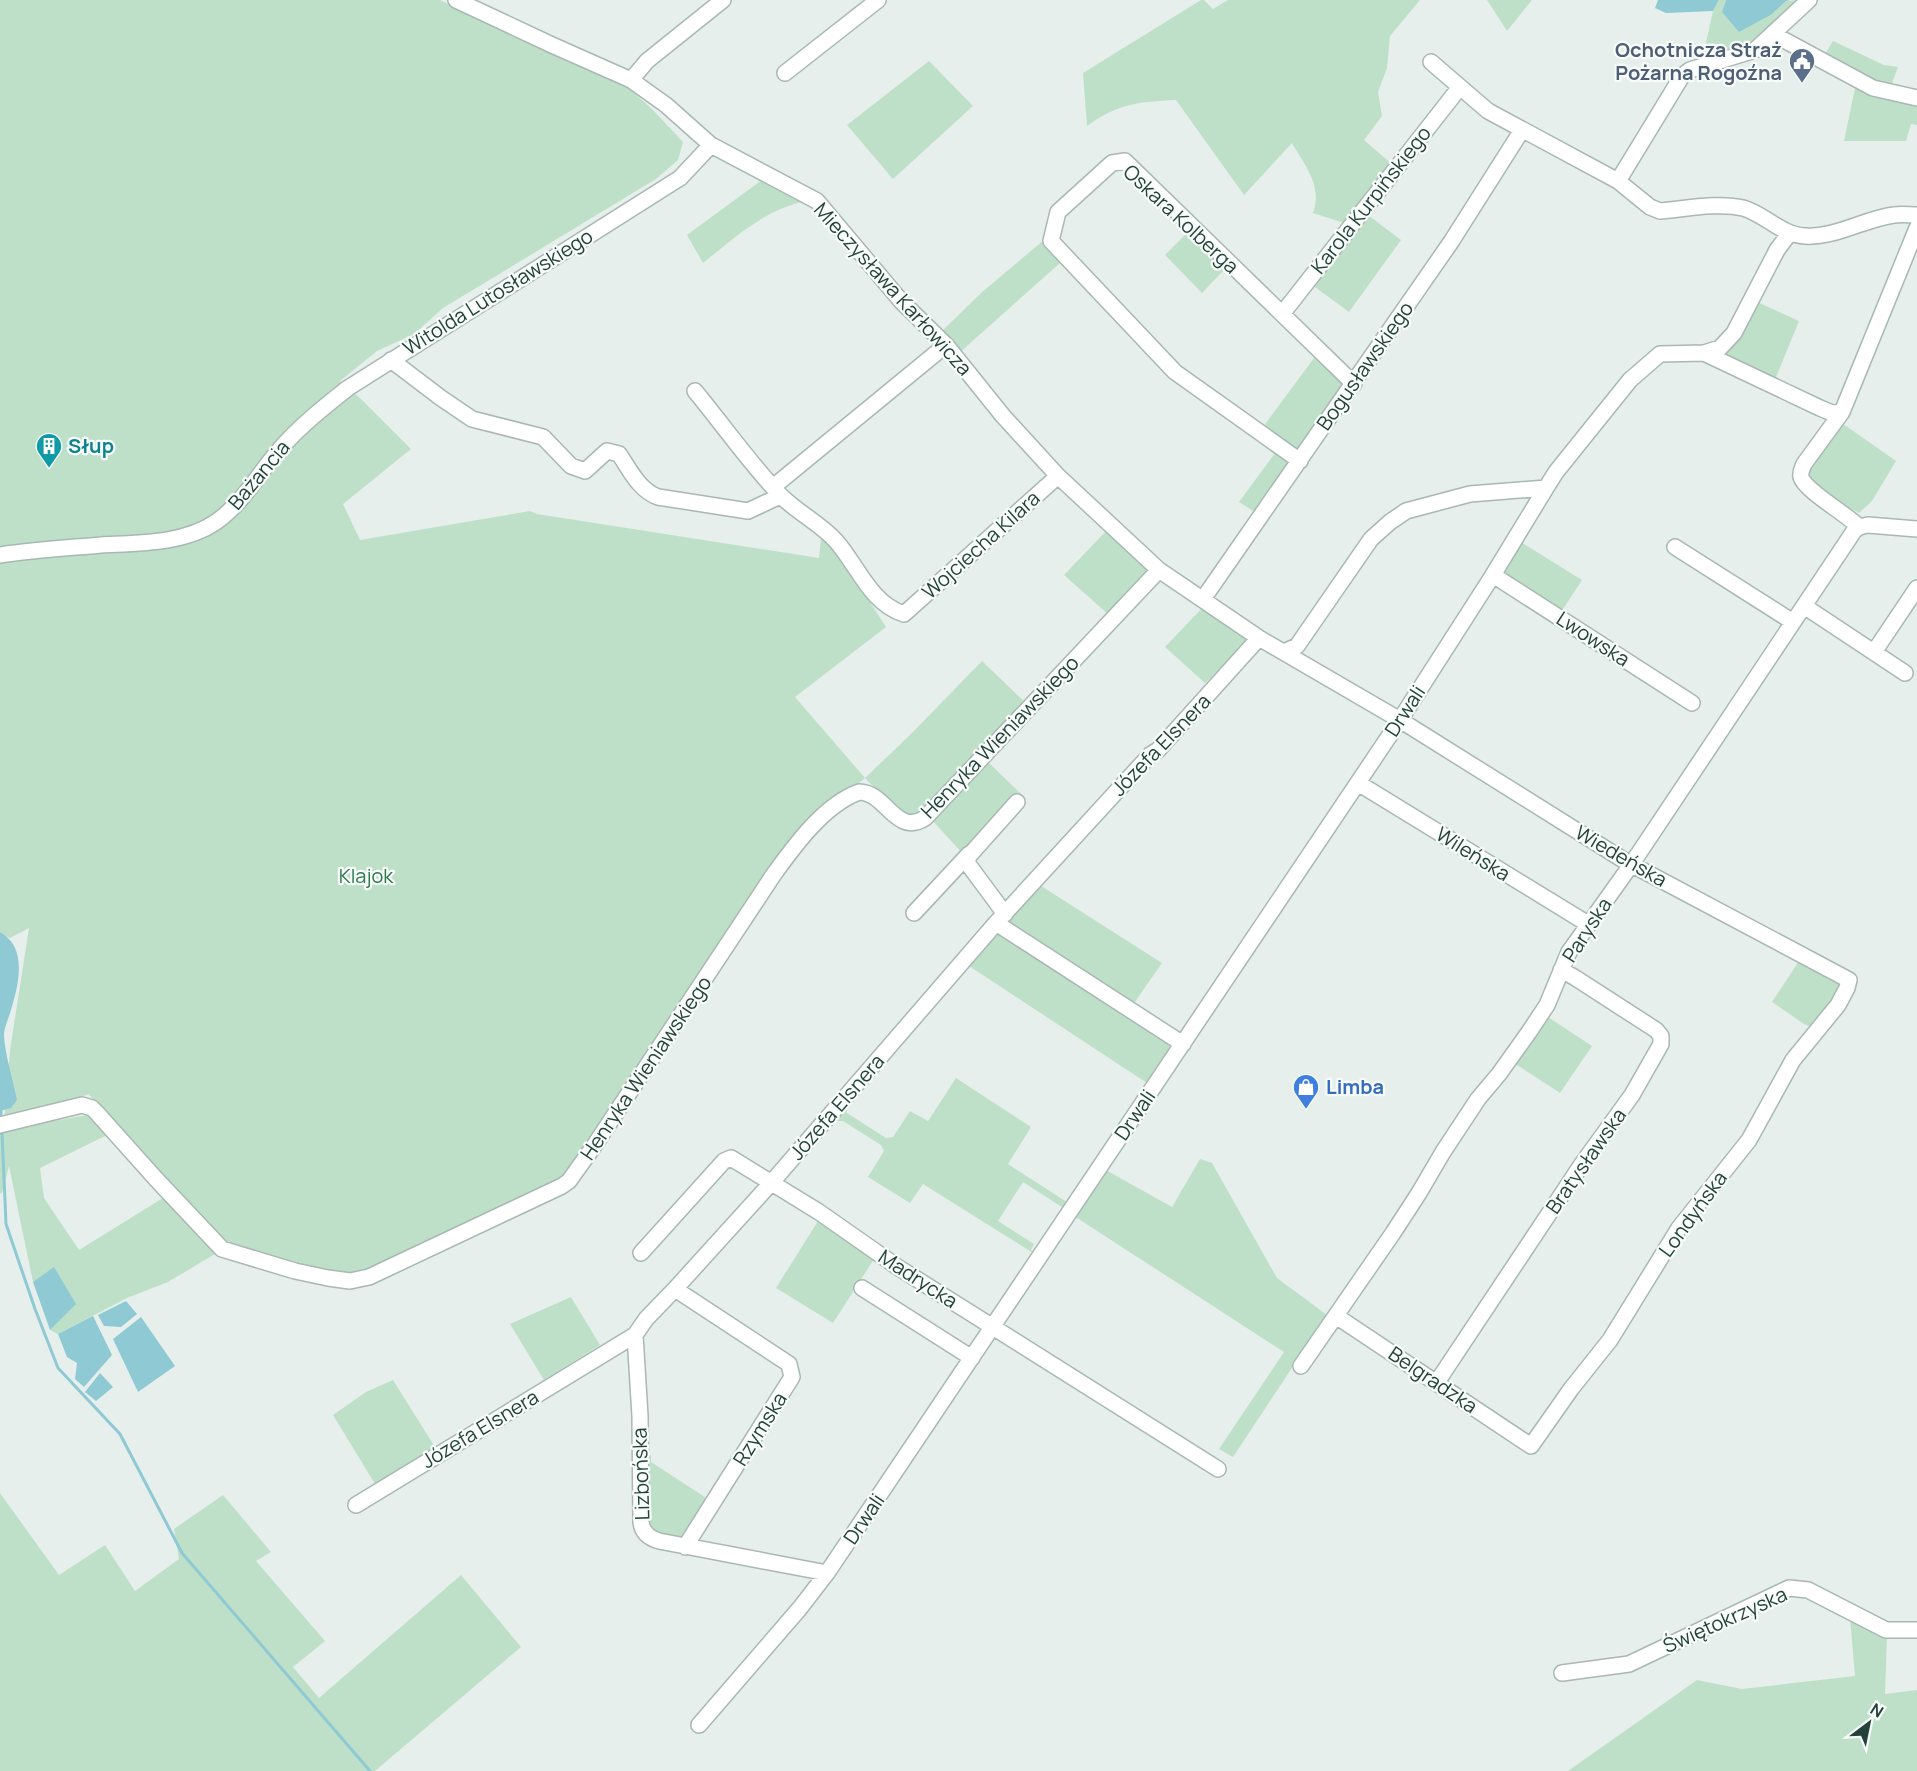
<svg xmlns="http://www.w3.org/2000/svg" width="1917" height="1771" viewBox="0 0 1917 1771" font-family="Manrope,sans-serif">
  <rect width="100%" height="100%" fill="#e6efeb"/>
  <path fill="#bfe0c8" d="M0 0H440L556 55 622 82 653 110 683 142 678 160 656 179 443 308 414 334 377 351 340 381 360 398 411 449 343 504 360 540 530 511 537 514 819 558 821 538 835 548 886 627 795 697 865 778 911 734 982 661 1029 706 922 814 905 819 865 778 796 835 563 1180 449 1234 346 1278 222 1245 116 1132 89 1094 4 1122 10 1050 29 928 10 938 0 933Z
    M1201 0H1204L1213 9 1228 0H1420L1390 36 1387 68 1378 92 1382 116 1364 140 1393 165 1344 223 1313 213C1323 186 1305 166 1292 143L1244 195 1176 100C1138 102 1119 103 1087 126L1083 73Z
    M1487 0H1532L1507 31Z
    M1719 0H1726L1722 12 1772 14 1786 1 1799 0 1747 45 1703 56 1713 11Z
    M1833 41 1884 65 1898 67 1891 86 1868 79 1824 56Z
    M929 61 973 106 893 179 847 125Z
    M1855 88 1917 105V125L1911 124 1906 141H1844Z
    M766 177 802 202C763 211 733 239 703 263L687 235Z
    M1364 212 1401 240 1349 312 1308 282Z
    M1188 232 1225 269 1202 293 1165 255Z
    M1044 240 1060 263 958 354 939 334 981 293Z
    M1755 301 1799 321 1774 382 1720 355 1737 341Z
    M1314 358 1347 388 1300 454 1263 427Z
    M1839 421 1896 461 1872 501 1859 513 1828 496 1809 482 1807 467Z
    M1278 449 1294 461 1258 514 1239 502Z
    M1107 530 1154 571 1109 615 1064 575Z
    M1519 541 1582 580 1561 612 1501 571Z
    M1205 605 1252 637 1205 683 1165 647Z
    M986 760 1021 794 964 855 931 819Z
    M1038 884 1162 963 1132 1006 1004 922Z
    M998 930 1177 1045 1150 1085 966 964Z
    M1799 961 1840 984 1842 987 1840 993 1811 1027 1804 1024 1772 1002Z
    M1545 1015 1592 1046 1560 1093 1514 1063Z
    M956 1078 1031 1127 1008 1164 1070 1204 1065 1209 1023 1182 998 1221 1034 1244 1031 1250 1038 1256 923 1184 910 1203 868 1177 884 1151 881 1145 843 1121H835L846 1108 847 1113 886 1138 893 1137 910 1111 928 1121Z
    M87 1115 109 1134 40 1168 44 1198 79 1250 163 1198 220 1251 168 1282 127 1298 58 1334 50 1330 75 1304 54 1268 33 1282 9 1166 2 1193 0 1194V1120L9 1129Z
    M1200 1159 1212 1163 1277 1278 1327 1315 1233 1457 1219 1449 1284 1352 1074 1216 1104 1169 1172 1207Z
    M818 1221 876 1256 833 1323 776 1288Z
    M571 1297 600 1345 544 1380 510 1324Z
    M393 1380 435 1447 375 1484 333 1415 366 1392Z
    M645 1455H651V1462L708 1499 683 1540 656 1536 647 1528Z
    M0 1493 59 1575 105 1545 135 1591 179 1559 174 1529 223 1495 271 1552 256 1561 325 1641 293 1667 319 1698 461 1575 521 1647 375 1771H0Z
    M1850 1618 1887 1637 1885 1694 1917 1690V1771H1568L1697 1680 1742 1689 1855 1676Z"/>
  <path fill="#8ec9d4" d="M1658 0H1719L1713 11 1666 13 1655 8Z
    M1726 0H1790L1786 1 1772 14 1739 32 1722 12Z
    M0 932C29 948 18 987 10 1013 8 1020 4 1028 4 1035 5 1055 13 1080 17 1100L11 1108 0 1111Z
    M54 1267 76 1304 50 1330 33 1282Z
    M126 1301 137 1314 121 1327 104 1326 98 1315Z
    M93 1316 112 1355 84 1387 75 1379 77 1363 67 1357 58 1334Z
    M141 1317 175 1366 138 1392 113 1339Z
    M100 1373 113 1387 96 1401 85 1392Z"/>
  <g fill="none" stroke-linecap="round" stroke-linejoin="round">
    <path stroke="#8ec9d4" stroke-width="3" d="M1 1111V1118
      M2 1133 6 1224 35 1309 58 1368 120 1434 182 1553 370 1771"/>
    <g stroke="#a8b8b2" stroke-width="18">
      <path id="minor" d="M456 0 552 45 631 80 666 105 711 145 817 201 901 301 946 345 1003 416 1058 476 1159 570 1259 638 1400 720 1625 861 1849 980 1847 988 1838 1005 1793 1060 1749 1140 1679 1228 1610 1340 1571 1389 1531 1446 1336 1316
        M1773 34 1873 88 1917 98
        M1431 62 1488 111 1618 181 1650 207 1660 211C1684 209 1719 202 1743 208 1765 214 1781 235 1805 236 1835 238 1864 219 1894 215 1901 214 1910 215 1917 215
        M785 73 878 0
        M631 80 647 61 723 0
        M1618 181 1682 76 1690 70 1755 50 1809 0
        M1282 314 1460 87
        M1704 353 1820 408 1832 413 1842 412 1917 228
        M391 360 441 398 472 419 543 437 571 466 585 471 607 451 619 454C630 470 639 490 658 497L748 511 780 496
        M695 391C723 425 749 462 779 494 796 512 820 523 836 541 858 566 870 603 904 614L1058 476
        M1842 412 1804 464C1802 469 1800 472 1801 477 1805 491 1847 514 1859 527
        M1300 461 1175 372 1051 241 1058 212 1112 163 1125 161 1354 384
        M773 487 946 345
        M1859 527 1868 525 1917 529
        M1675 547 1793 622
        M0 555C33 550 67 548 101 545 138 543 184 544 216 522 242 504 259 473 280 449 300 426 324 407 348 388L680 178 711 145
        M1493 575 1692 703
        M1203 599 1451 242 1522 130
        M1804 606 1905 673
        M1284 652 1297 646 1371 539 1390 522 1406 511 1470 494 1546 488 1556 472 1630 380 1660 354 1704 353 1720 348 1734 333 1777 250 1789 234
        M1874 652 1917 588
        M1358 783 1588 924
        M914 913 969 854
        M1005 914 968 864V857L1017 802
        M996 923 1183 1044
        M0 1125 82 1105 92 1108 97 1113 156 1179 222 1249 295 1271 328 1278 350 1281 369 1277 562 1186 569 1181 594 1146 774 874C795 845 824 805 859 792 886 792 896 837 925 818L1159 570
        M641 1253 724 1161 731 1158 819 1212 899 1268 1218 1469
        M862 1288 972 1358
        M675 1289 789 1364 792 1377 685 1547
        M635 1335 640 1416 641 1522C642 1532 649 1538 659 1541L827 1573
        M1301 1366 1393 1233 1419 1193 1443 1152 1478 1099 1499 1074 1529 1032 1547 1005 1569 952 1631 865 1854 531 1859 527
        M1437 1382 1582 1164 1632 1095 1661 1044V1036L1656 1030 1574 977 1561 970
        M356 1505 635 1335 646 1319 675 1289 772 1182 996 923 1150 755 1158 750 1259 638
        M1562 1673 1629 1664 1789 1588 1808 1590 1886 1630H1917
        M699 1725 800 1608 827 1573 1400 720 1493 575 1546 488"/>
    </g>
    <use href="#minor" stroke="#fff" stroke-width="15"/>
  </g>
  <defs>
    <g id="civic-pin" transform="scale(1.35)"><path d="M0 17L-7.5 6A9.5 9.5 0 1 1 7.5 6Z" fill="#5c6f8a" stroke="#f7fbf9"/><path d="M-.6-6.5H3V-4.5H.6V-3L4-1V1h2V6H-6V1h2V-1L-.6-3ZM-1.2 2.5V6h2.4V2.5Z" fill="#fff"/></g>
    <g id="building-pin" transform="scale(1.35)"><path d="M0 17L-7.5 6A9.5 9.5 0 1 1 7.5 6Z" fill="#0f9aa8" stroke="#f7fbf9"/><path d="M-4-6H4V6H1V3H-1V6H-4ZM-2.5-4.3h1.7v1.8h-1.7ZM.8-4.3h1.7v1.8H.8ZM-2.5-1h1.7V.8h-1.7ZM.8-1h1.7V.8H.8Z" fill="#fff"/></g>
    <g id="shop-pin" transform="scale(1.35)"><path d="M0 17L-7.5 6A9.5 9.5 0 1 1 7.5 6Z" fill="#3f7fe0" stroke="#f7fbf9"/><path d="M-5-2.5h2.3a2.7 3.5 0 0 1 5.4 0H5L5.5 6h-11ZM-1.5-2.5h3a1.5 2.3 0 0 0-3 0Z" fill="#fff"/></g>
  </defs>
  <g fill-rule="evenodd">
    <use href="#civic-pin" x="1802" y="61"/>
    <use href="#building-pin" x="49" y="446"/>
    <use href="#shop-pin" x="1306" y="1087"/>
  </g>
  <g text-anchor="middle" stroke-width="4.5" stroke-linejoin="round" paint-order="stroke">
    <g font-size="20" font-weight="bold" fill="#4e5e75" stroke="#f7fbf9" text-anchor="end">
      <text x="1782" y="57">Ochotnicza Straż<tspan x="1782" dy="23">Pożarna Rogoźna</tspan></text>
    </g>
    <g font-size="20" fill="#24423a" stroke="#f7fbf9">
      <text transform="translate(1371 200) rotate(-52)" y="7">Karola Kurpińskiego</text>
      <text transform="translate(1181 219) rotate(43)" y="7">Oskara Kolberga</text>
      <text transform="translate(893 289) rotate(48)" y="7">Mieczysława Karłowicza</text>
      <text transform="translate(498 292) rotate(-32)" y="7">Witolda Lutosławskiego</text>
      <text transform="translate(1365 366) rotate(-55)" y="7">Bogusławskiego</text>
      <text transform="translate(259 475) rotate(-50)" y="7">Bażancia</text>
      <text transform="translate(981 545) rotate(-42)" y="7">Wojciecha Kilara</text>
      <text transform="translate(1593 639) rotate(33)" y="7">Lwowska</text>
      <text transform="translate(1405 711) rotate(-57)" y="7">Drwali</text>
      <text transform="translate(1000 737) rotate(-46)" y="7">Henryka Wieniawskiego</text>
      <text transform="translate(1161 745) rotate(-46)" y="7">Józefa Elsnera</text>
      <text transform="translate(1473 854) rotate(32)" y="7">Wileńska</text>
      <text transform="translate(1621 856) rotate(30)" y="7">Wiedeńska</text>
      <text transform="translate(1587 930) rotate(-57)" y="7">Paryska</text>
      <text transform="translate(646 1068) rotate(-56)" y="7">Henryka Wieniawskiego</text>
      <text transform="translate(837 1107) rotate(-49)" y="7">Józefa Elsnera</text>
      <text transform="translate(1135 1115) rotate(-56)" y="7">Drwali</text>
      <text transform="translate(1586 1161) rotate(-55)" y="7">Bratysławska</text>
      <text transform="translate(1693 1214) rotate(-54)" y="7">Londyńska</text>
      <text transform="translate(918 1279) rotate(33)" y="7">Madrycka</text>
      <text transform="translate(1433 1380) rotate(34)" y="7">Belgradzka</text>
      <text transform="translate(480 1429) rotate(-31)" y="7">Józefa Elsnera</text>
      <text transform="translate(760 1429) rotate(-58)" y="7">Rzymska</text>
      <text transform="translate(641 1474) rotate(-92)" y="7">Lizbońska</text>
      <text transform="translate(864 1519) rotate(-56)" y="7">Drwali</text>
      <text transform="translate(1725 1620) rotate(-24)" y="7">Świętokrzyska</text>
    </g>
    <g font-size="20" font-weight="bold" fill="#0d838f" stroke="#f7fbf9" text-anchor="start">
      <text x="68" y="453">Słup</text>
    </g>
    <g font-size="20" fill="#2d7a4b" stroke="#f7fbf9">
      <text x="366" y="883">Klajok</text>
    </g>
    <g font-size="20" font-weight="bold" fill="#366cbe" stroke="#f7fbf9" text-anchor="start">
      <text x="1326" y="1094">Limba</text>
    </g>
  </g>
  <g transform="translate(1869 1723) rotate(32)" stroke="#f7fbf9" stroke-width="4.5" paint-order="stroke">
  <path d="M0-4.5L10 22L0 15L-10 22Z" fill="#24423a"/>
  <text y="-9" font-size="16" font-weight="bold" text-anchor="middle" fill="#24423a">N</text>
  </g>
</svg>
